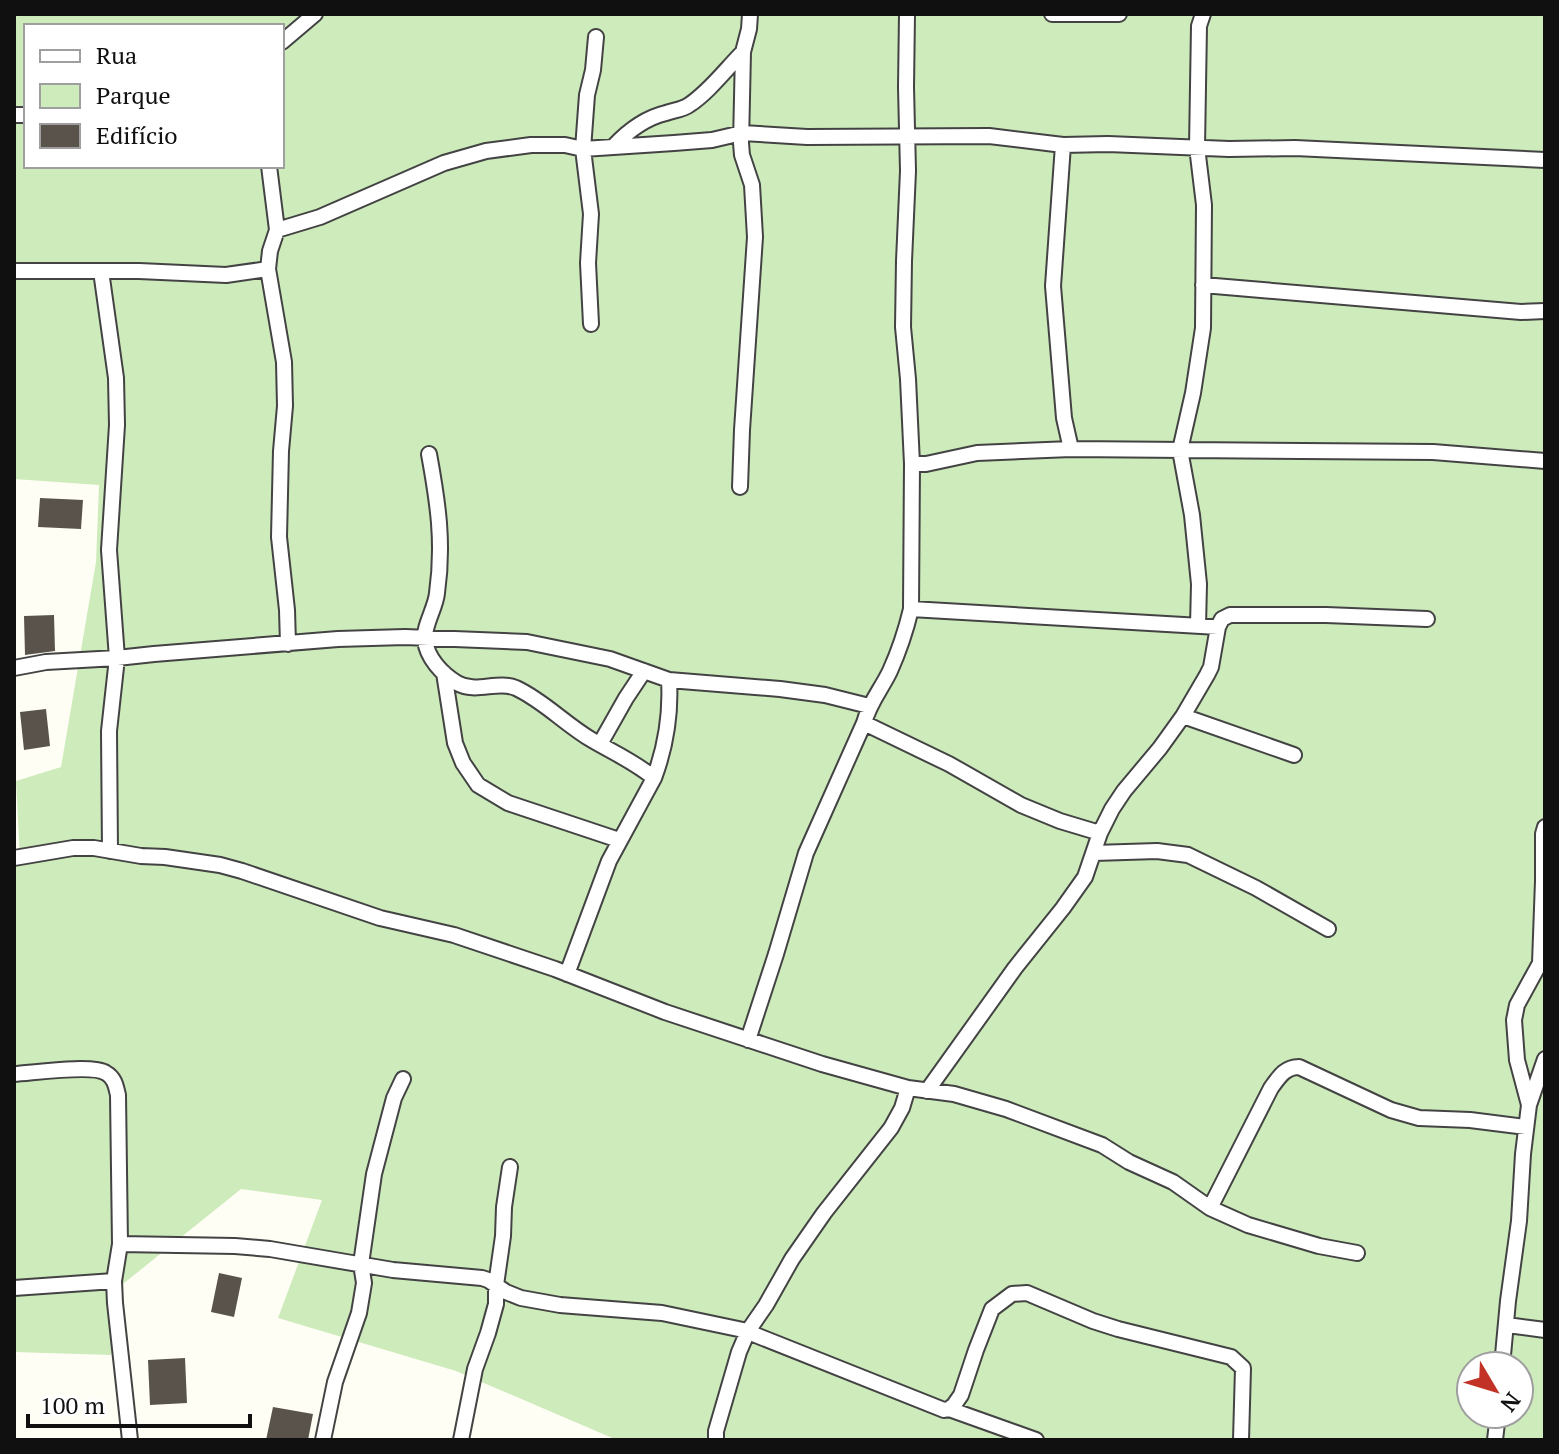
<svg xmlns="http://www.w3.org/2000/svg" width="1559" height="1454" viewBox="0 0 1559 1454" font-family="'PT Serif',serif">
  <rect width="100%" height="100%" fill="#fffef4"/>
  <path fill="#ceebbc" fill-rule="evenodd" d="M14 14H1545V1440H617L456 1371 278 1318 322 1200 241 1189 123 1284 111 1355 14 1352V860L20 859 16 781 61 767 96 562 99 485 14 479ZM26 26H282V166H26ZM1471 1366H1519V1414H1471Z"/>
  <path fill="#59534c" d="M40 498 83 500 81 529 38 527Z
    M54 615 55 651 25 655 24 616Z
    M46 709 50 746 24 750 20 712Z
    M219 1273 242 1278 234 1317 211 1312Z
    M185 1358 187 1403 150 1405 148 1360Z
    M273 1407 313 1414 308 1440H266Z"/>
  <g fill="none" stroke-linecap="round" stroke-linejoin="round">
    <g stroke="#434343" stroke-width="18">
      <path id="street" d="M907 14 906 87 908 171 904 261 903 327 908 379 912 464H926L977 453 1071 449 1433 452 1545 461
        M1052 14H1119
        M282 42 315 14
        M14 115H26
        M1063 145 1053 286 1064 418 1071 449
        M614 146C628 131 645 118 666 113 674 110 682 110 689 105 709 92 726 69 743 52
        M269 166 277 230 270 251 268 269 284 362 285 406 281 451 279 537 287 610 288 644
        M277 230 320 217 444 163 486 151 531 145H565L583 149 674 143 712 140 742 133 807 137 989 136 1063 145 1108 144 1229 149 1295 148 1545 160
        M14 271H139L226 275 268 269
        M101 271 116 378 117 425 109 550 117 658 109 731 110 851
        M1203 285 1521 312 1545 311
        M591 324 588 263 591 214 583 149 587 95 593 70 596 37
        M429 454C438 503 444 543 437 593 436 607 423 627 425 640 427 658 442 674 457 683 476 694 497 680 516 688 544 701 566 725 592 740 614 753 635 762 654 778L609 861 567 974
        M740 487 742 430 755 237 752 185 742 155 741 143 743 52 749 29 750 14
        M911 609 912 464
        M1198 626 1199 584 1192 515 1180 450 1193 393 1203 328 1204 205 1197 147 1199 26 1203 14
        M14 668 46 662 117 658 154 654 338 639 405 637 527 642 610 659 669 680 780 689 825 695 869 706
        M444 673 455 743 463 763 478 785 508 803 619 840
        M1183 716 1294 755
        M864 723 949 764 1021 805 1060 821 1100 833
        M600 744 626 698 644 671
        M654 778C666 746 671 714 669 680
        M1094 853 1157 851 1188 855 1256 888 1328 929
        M14 858 73 848H94L141 856 165 857 220 865 242 871 380 918 454 935 555 969 665 1012 822 1064 908 1088 954 1094 1006 1109 1102 1145 1129 1162 1173 1182 1210 1208 1248 1225 1319 1246 1357 1253
        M748 1040 776 954 806 853 864 723C870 701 881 690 890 671 899 651 906 630 911 609L1218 627
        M14 1074C33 1073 92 1064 106 1073 115 1078 116 1087 118 1095L120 1244 114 1281 115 1303 130 1440
        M927 1091 1015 968 1063 908 1085 877 1100 833 1112 809 1124 791 1160 748 1183 716 1207 675 1211 667 1218 627 1222 619 1230 615H1326L1427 619
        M1529 1105 1545 1059
        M1210 1208 1271 1088C1279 1077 1285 1067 1299 1067L1391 1110 1419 1118 1470 1120 1526 1127
        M120 1244 235 1246 270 1249 393 1270 482 1278 488 1280 506 1292 521 1298 560 1305 662 1313 743 1330 944 1410 949 1409 954 1405 961 1395 976 1350 992 1309 1012 1294 1027 1293 1093 1321 1118 1329 1231 1357 1243 1368 1241 1440
        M14 1288 114 1281
        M1507 1325 1545 1330
        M1502 1366 1508 1301 1519 1221 1523 1154 1529 1105 1517 1060 1514 1020 1517 1005 1540 963 1543 881V834L1545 827
        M949 1409 1036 1440
        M323 1440 335 1382 359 1313 364 1283 361 1264 374 1174 394 1098 403 1079
        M461 1440 475 1369 488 1333 496 1304V1285L503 1236 504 1207 510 1167
        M716 1440V1431L739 1352 748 1331 766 1305 792 1259 824 1213 891 1128 902 1108 908 1088
        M1495 1440 1498 1414"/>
    </g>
    <use href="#street" stroke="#fff" stroke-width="14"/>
  </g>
  <rect width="1559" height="1454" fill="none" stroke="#101010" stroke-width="32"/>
  <rect x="24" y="24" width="260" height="144" fill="#ffffff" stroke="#9f9f9f" stroke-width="2"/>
  <rect x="40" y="50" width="40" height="12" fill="#ffffff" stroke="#9f9f9f" stroke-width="2"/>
  <text x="96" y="64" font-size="24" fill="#101010">Rua</text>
  <rect x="40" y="84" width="40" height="24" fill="#ceebbc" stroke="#9f9f9f" stroke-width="2"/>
  <text x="96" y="104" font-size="24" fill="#101010">Parque</text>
  <rect x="40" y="124" width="40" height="24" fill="#59534c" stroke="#9f9f9f" stroke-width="2"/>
  <text x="96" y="144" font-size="24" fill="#101010">Edifício</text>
  <g transform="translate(1495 1390) rotate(128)"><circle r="38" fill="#ffffff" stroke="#9f9f9f" stroke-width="2"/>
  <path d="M0-6L14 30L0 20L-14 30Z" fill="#c23226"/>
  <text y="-12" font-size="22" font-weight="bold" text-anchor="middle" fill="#101010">N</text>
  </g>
  <path d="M28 1414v12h222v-12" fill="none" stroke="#101010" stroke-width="4"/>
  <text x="40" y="1414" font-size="24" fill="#101010" stroke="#ffffff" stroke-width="6" paint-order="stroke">100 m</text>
</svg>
